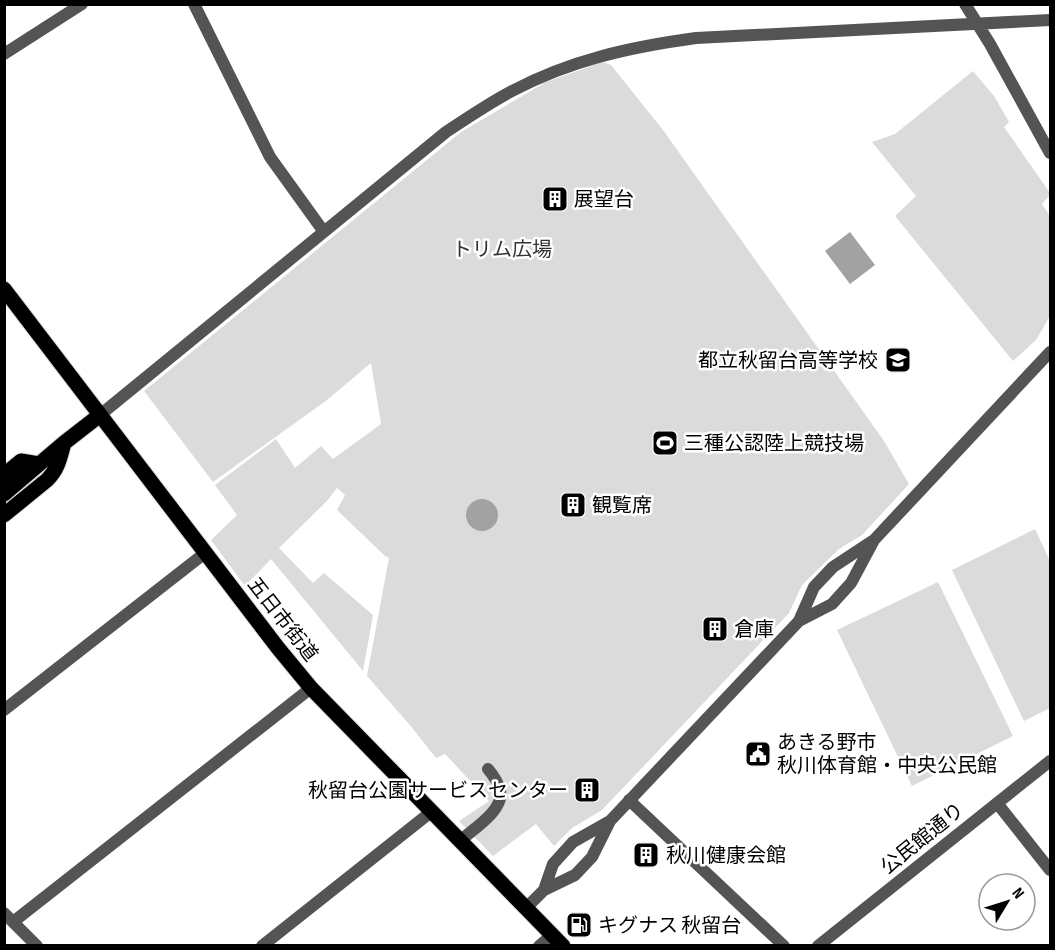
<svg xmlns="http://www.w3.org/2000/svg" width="1055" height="950" viewBox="0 0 1055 950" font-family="'Sofia Sans Condensed','Noto Sans JP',sans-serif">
  <rect width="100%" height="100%" fill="#fff"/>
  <path fill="#dbdbdb" d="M603 62 611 65 663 130 884 441 909 484 862 535 839 549 802 585 789 613 602 810 572 828 554 846 536 824 493 856 459 821 489 801 445 754 436 758 409 724 367 676 389 558 385 556 337 510 345 495 337 488 327 501 279 548 313 583 324 573 373 615 363 671 271 559 245 586 211 540 237 515 215 485 276 439 295 468 321 446 333 459 381 424 371 363 327 400 213 482 144 391 461 132 546 82Z
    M973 71 994 96 1009 122 1004 127 1050 193V195L1042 204 1050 216V316L1036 340 1013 361 895 216 916 196 872 142 895 134Z
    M1035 529 1050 561V708L1024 721 952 570Z
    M938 582 1013 736 912 786 837 630Z"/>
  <path fill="#a2a2a2" d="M850 232 875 265 850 284 825 251Z
    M466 515a16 16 0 1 1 32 0a16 16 0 1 1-32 0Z"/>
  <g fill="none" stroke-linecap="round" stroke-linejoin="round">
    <g stroke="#dbdbdb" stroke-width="17">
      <path id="major" d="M4 289 278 648 311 688 563 946
        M4 475 21 461 39 464
        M4 494 64 443 100 415
        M4 515 47 480C58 469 60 458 64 443"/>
    </g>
    <path stroke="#545454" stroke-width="12" d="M194 4 270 157 324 232
      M965 4 990 44 1050 153
      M4 54 82 4
      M100 415 446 132C467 118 489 103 512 91 571 60 630 47 696 38L1050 20
      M799 621 832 604 851 583 873 542
      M4 710 205 553
      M629 800 784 946
      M997 803 1050 870
      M460 841C473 829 505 810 500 790 498 782 493 775 488 769
      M544 890 553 864 573 842 610 821 799 621 814 587 833 567 874 540 1050 352
      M526 908 544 890 575 875 592 857 610 821
      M4 913 37 946
      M13 922 311 688
      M262 946 431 812
      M539 946 552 935
      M818 946 1050 761"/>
    <use href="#major" stroke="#000" stroke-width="15"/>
  </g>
  <defs>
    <g id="building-square" transform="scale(1.35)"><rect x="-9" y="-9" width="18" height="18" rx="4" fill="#000" stroke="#fff"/><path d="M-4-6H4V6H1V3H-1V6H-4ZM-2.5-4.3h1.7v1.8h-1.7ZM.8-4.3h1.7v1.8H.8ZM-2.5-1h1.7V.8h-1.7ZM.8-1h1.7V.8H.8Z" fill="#fff"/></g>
    <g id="school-square" transform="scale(1.35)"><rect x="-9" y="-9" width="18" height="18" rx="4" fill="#000" stroke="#fff"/><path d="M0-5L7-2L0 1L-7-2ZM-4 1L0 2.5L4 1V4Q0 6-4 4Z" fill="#fff"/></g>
    <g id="stadium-square" transform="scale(1.35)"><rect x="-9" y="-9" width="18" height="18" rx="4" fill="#000" stroke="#fff"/><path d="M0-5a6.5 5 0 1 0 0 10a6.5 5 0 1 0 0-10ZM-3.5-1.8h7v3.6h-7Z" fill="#fff"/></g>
    <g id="civic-square" transform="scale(1.35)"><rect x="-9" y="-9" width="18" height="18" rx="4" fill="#000" stroke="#fff"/><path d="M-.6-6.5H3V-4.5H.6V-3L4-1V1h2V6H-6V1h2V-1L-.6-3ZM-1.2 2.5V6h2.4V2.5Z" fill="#fff"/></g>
    <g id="fuel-square" transform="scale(1.35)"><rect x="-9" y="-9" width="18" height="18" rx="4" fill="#000" stroke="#fff"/><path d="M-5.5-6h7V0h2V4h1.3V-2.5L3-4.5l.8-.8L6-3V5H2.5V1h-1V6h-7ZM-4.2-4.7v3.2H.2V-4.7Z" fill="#fff"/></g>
  </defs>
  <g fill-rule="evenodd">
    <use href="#building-square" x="555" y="199"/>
    <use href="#school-square" x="898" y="360"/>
    <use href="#stadium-square" x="665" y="443"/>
    <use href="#building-square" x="573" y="505"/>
    <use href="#building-square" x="715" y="629"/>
    <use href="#civic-square" x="758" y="754"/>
    <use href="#building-square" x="587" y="790"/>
    <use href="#building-square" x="646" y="855"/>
    <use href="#fuel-square" x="579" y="925"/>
  </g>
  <g text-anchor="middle" stroke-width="5" stroke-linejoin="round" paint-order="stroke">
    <g font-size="20" fill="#000" stroke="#fff" text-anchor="start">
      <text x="574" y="206">展望台</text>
      <text x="878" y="367" text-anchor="end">都立秋留台高等学校</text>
      <text x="684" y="450">三種公認陸上競技場</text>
      <text x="592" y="512">観覧席</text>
      <text x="734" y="636">倉庫</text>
      <text x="777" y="749">あきる野市<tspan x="777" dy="23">秋川体育館・中央公民館</tspan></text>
      <text x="568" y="797" text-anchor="end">秋留台公園サービスセンター</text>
      <text x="666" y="862">秋川健康会館</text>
      <text x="598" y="932">キグナス 秋留台</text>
    </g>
    <g font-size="20" fill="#323232" stroke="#fff">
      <text x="502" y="256">トリム広場</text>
    </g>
    <g font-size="20" fill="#000" stroke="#fff">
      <text transform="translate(283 619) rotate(52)" y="7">五日市街道</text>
      <text transform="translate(922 838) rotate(-39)" y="7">公民館通り</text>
    </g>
  </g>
  <rect width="1055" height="950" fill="none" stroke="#000000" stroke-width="12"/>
  <g transform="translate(1007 902) rotate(52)"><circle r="28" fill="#ffffff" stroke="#999999" stroke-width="1.5"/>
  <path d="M0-4.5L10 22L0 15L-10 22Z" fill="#000000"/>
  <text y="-9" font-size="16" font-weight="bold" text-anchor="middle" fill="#000000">N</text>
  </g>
</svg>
